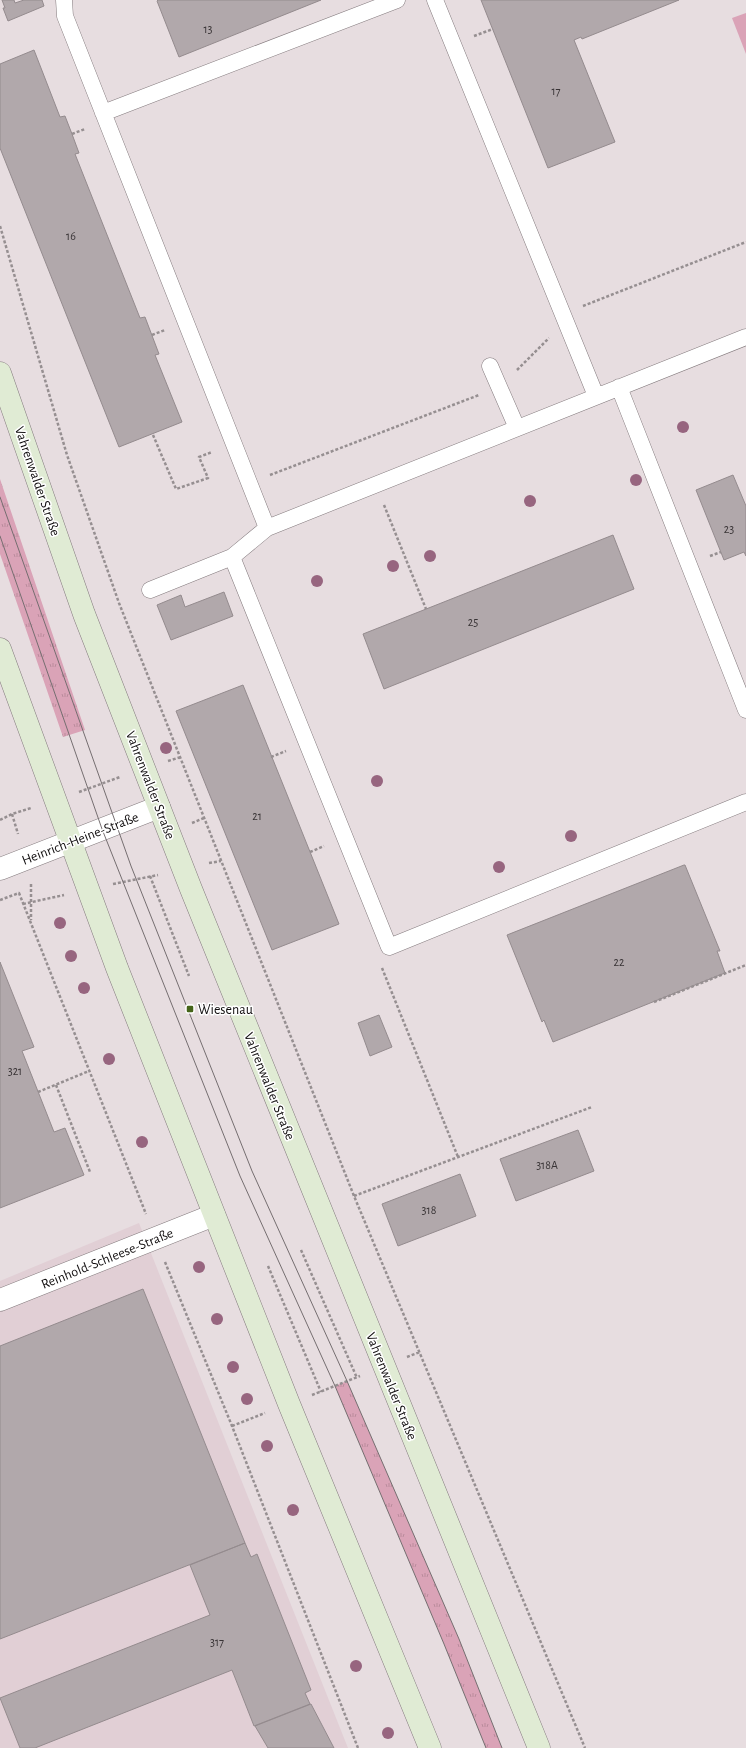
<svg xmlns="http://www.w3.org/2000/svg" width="746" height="1748" viewBox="0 0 746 1748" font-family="'Alegreya Sans',sans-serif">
  <defs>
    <pattern id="grass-tufts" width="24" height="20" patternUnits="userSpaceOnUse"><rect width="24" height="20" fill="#daa3b7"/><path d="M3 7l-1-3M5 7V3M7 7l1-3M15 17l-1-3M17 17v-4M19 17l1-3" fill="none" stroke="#ba8b9c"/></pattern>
  </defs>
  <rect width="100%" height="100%" fill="#e7dde0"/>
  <path fill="#e1cfd5" d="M139 1223 348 1748H0V1281Z"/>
  <path fill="url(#grass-tufts)" d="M0 479 85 730 63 737 0 554Z
    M347 1381 459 1639 502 1748H486L444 1644 335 1386Z"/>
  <path fill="#daa3b7" d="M746 13V54L732 18Z"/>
  <path fill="#b1a8ab" stroke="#948b8e" d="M2 0H14L15 3 24 0H42L44 6 8 21 3 8H5Z
    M158 0H321L179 57 157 1Z
    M481 0H679L582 39 581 37 574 40 615 142 548 168Z
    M34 50 60 117 65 116 72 134 79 153 75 154 140 318 145 317 159 354 155 355 182 422 119 447 0 148V64Z
    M733 475 746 506V556L744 552 724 560 696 490Z
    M613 535 634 589 384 689 363 634Z
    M224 592 233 616 171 640 157 605 181 595 185 607Z
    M243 685 339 924 272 950 176 711Z
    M684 865H685L720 951H717L725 973 553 1042 544 1020 542 1022 507 935Z
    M0 962 34 1047 22 1051 54 1132 65 1128 84 1175 0 1208Z
    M379 1015 392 1047 370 1056 358 1023Z
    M578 1130 594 1171 516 1201 500 1159Z
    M460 1174 476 1216 398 1246 382 1204Z
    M143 1289 245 1543 0 1639V1346Z
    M245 1543 251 1557 257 1554 311 1690 305 1693 310 1704 254 1726 232 1670 35 1748H20L0 1698 210 1615 190 1565Z
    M311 1704 334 1748H268L255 1726Z"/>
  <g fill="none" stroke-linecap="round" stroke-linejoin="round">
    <g stroke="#847b7e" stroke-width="17">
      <path id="service" d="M64 0 65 16 267 528
        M435 0 596 396
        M103 113 397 0
        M490 366 517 428
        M619 387 746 710
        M232 557 389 947 746 802
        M150 590 232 557 267 528 746 337"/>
    </g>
    <g stroke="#847b7e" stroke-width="23">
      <path id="minor" d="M0 869 159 807
        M0 1300 214 1215"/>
    </g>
    <g stroke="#847b7e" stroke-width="23">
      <path id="secondary" d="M0 373 84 614 191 889 539 1748
        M0 649 117 968 289 1404 430 1748"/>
    </g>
    <path stroke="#968f91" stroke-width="2.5" stroke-dasharray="3 2" stroke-linecap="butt" d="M474 36 493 29
      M72 134 85 129
      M0 226 67 455 119 603 354 1196 585 1748
      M583 306 746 242
      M152 335 165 330
      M517 370 549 338
      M153 435 176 489 208 478 199 457 212 452
      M270 475 479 395
      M384 505 426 609
      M710 556 721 552
      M271 757 286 751
      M168 761 181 757
      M79 792 120 777
      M12 814 18 834
      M0 820 12 814 31 808
      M192 823 204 818
      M310 852 324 846
      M209 863 221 861
      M150 876 189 976
      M31 884V920
      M113 884 158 875
      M0 900 19 893 146 1214
      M23 904 64 895
      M382 968 458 1157
      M654 1002 746 965
      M56 1085 90 1172
      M38 1092 89 1071
      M354 1196 592 1107
      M301 1250 357 1378
      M165 1262 232 1426 358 1748
      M268 1266 321 1392
      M407 1357 420 1352
      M312 1395 360 1376
      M232 1426 265 1413"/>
    <use href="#service" stroke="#fff" stroke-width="16"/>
    <use href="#minor" stroke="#fff" stroke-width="22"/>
    <use href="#secondary" stroke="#e0ebd4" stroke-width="22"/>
    <path stroke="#756e70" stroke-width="1" d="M0 497 131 866 252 1171 347 1381 459 1639 502 1748
      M0 536 102 829 240 1176 335 1386 444 1644 486 1748"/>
  </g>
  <g fill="#97657f">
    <circle cx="683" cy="427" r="6"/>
    <circle cx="636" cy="480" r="6"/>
    <circle cx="530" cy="501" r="6"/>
    <circle cx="430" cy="556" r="6"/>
    <circle cx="393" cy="566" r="6"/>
    <circle cx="317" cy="581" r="6"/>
    <circle cx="166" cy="748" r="6"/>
    <circle cx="377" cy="781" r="6"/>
    <circle cx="571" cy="836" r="6"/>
    <circle cx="499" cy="867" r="6"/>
    <circle cx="60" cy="923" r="6"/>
    <circle cx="71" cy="956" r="6"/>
    <circle cx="84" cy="988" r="6"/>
    <circle cx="109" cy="1059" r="6"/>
    <circle cx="142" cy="1142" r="6"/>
    <circle cx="199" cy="1267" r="6"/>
    <circle cx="217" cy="1319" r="6"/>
    <circle cx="233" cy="1367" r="6"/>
    <circle cx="247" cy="1399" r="6"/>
    <circle cx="267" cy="1446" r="6"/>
    <circle cx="293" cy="1510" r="6"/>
    <circle cx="356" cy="1666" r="6"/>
    <circle cx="388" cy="1733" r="6"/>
  </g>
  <rect fill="#456419" stroke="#fff" stroke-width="1.5" x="186" y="1005" width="8" height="8" rx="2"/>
  <g text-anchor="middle" stroke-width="3" stroke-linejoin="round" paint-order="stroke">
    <g font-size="12" fill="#393436">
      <text x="208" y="33">13</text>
      <text x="556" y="95">17</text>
      <text x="71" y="240">16</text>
      <text x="729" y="533">23</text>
      <text x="473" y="626">25</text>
      <text x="257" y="820">21</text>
      <text x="619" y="966">22</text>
      <text x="15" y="1075">321</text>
      <text x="547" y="1169">318A</text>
      <text x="429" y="1214">318</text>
      <text x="217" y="1646">317</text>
    </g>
    <g font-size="14" fill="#110e0f" stroke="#fff">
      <text transform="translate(38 481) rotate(71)" y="5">Vahrenwalder Straße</text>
      <text transform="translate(151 785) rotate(69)" y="5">Vahrenwalder Straße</text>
      <text transform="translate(80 838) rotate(-21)" y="5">Heinrich-Heine-Straße</text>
      <text transform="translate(270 1086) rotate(68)" y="5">Vahrenwalder Straße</text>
      <text transform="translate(107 1258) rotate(-22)" y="5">Reinhold-Schleese-Straße</text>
      <text transform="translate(392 1386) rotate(68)" y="5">Vahrenwalder Straße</text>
    </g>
    <g font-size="14" fill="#110e0f" stroke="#fff" text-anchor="start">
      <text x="198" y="1014">Wiesenau</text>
    </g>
  </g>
</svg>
